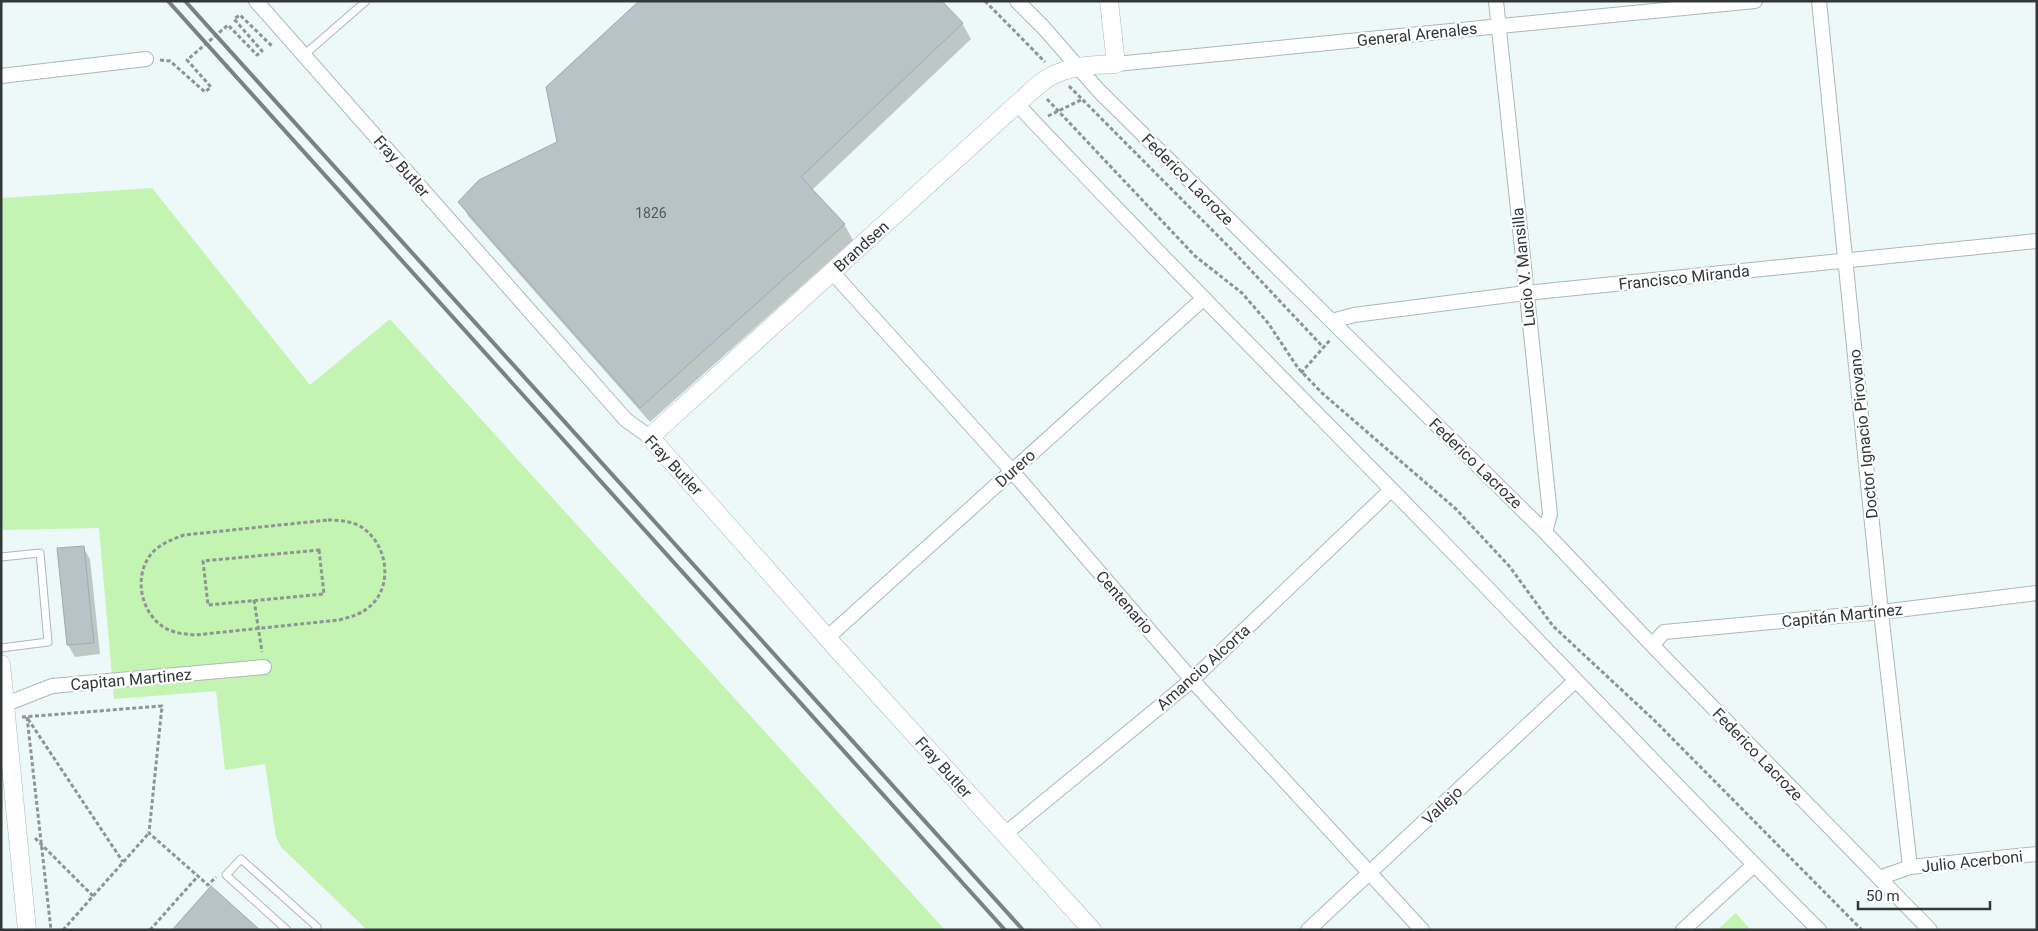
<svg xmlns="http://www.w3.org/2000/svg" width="2038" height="931" viewBox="0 0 2038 931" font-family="Roboto,sans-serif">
  <rect width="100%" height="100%" fill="#ecf9f8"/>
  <path fill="#c4f4b2" d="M152 188 310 385 390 319 945 930H367L281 847 276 837 265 764 225 770 216 691 114 699 99 528 3 530 1 509V198Z
    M1736 913 1751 930H1717Z"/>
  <path fill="#0003" d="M962 23 971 39 812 190 844 224 853 240 650 422 469 217 460 202Z
    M83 547 90 559 100 654 75 657 68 645 58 550Z"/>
  <path fill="#b7c3c6" stroke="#9eaaad" d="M639 1H942L963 23 801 177 845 224 640 408 458 202 479 180 557 142 546 87Z
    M84 546 94 643 67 645 57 548Z
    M211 886 260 930H172Z"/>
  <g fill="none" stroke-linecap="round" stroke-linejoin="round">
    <g stroke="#abb8b7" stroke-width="9">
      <path id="service" d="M304 55 366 1
        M1 557 40 553 48 642 1 648
        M287 930 226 875 241 859 317 927 315 930"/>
    </g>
    <g stroke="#abb8b7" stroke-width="16">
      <path id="minor" d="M256 1 626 420 650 437
        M1017 1 1043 27 1099 91 1545 532 1652 645 1930 930
        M1496 1 1550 514 1545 532
        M1819 1 1881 612 1910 867
        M1116 64 1755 1
        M1 76 146 59
        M1017 104C1154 250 1296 392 1436 535 1564 667 1689 800 1819 930
        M832 272 1012 471 1192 680 1422 930
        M1332 321 1354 315 1526 293 2037 241
        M828 637 1203 299
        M1652 645 1664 632 1881 612 2037 593
        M1 706 52 686 264 667
        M1005 834 1192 680 1391 490
        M1879 878 1910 867 2037 854
        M1308 930 1575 681
        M1683 930 1754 865"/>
    </g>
    <g stroke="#abb8b7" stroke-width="19">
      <path id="tertiary" d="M1 664 27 930
        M1092 930 837 649 650 437 1017 104C1029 94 1043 78 1058 73 1076 65 1097 65 1116 64L1109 1"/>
    </g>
    <path stroke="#8c9494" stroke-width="3" stroke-dasharray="4 2.5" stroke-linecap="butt" d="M985 1 1045 62
      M160 60 170 61 205 92 211 87 187 60 228 25 257 55 262 51 234 19 240 15 272 46
      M1069 86 1230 248 1323 347
      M1047 99 1195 256 1242 293 1268 323 1298 368 1322 393 1456 509 1510 567 1553 626 1654 720 1862 930
      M1048 116 1083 99
      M1301 373 1330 340
      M328 520C338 520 349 521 358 525 388 541 395 587 368 608 359 615 350 617 339 620L195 635C184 634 172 633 162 626 138 609 133 569 156 549 165 542 173 539 184 535Z
      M319 550 324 594 208 605 203 561Z
      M254 600 262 652
      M22 717 162 706 149 833 208 885 216 877
      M27 717 51 930
      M28 719 123 862
      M35 838 93 896
      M63 930 149 833
      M150 930 198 876"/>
    <use href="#service" stroke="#fff" stroke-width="7"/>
    <use href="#minor" stroke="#fff" stroke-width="14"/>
    <use href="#tertiary" stroke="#fff" stroke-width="18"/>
    <path stroke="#7a8281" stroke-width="4" d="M168 1 1005 930
      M185 1 1023 930"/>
  </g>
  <g text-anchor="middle" stroke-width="4.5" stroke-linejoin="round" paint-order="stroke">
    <g font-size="14" fill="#535a5b">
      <text x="651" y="218">1826</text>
    </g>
    <g font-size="16" fill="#323737" stroke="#fff">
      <text transform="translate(1417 34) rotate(-6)" y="6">General Arenales</text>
      <text transform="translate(402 166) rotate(49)" y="6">Fray Butler</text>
      <text transform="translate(1188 179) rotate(45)" y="6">Federico Lacroze</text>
      <text transform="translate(861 246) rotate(-42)" y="6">Brandsen</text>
      <text transform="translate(1523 267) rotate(-96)" y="6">Lucio V. Mansilla</text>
      <text transform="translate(1684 277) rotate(-6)" y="6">Francisco Miranda</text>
      <text transform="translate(1863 434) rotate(-96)" y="6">Doctor Ignacio Pirovano</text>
      <text transform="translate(1476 463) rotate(44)" y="6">Federico Lacroze</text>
      <text transform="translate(674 465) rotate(47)" y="6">Fray Butler</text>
      <text transform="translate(1015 468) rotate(-42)" y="6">Durero</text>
      <text transform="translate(1125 602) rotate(49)" y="6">Centenario</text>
      <text transform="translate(1842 615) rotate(-6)" y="6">Capitán Martínez</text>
      <text transform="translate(1203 667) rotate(-42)" y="6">Amancio Alcorta</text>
      <text transform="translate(131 679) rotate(-5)" y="6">Capitan Martinez</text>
      <text transform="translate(1758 754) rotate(46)" y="6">Federico Lacroze</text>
      <text transform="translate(944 767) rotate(48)" y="6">Fray Butler</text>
      <text transform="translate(1442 805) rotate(-43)" y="6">Vallejo</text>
      <text transform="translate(1972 861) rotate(-6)" y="6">Julio Acerboni</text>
    </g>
  </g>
  <rect width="2038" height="931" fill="none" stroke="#323737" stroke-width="5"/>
  <path d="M1858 901v8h132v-8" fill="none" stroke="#323737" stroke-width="2.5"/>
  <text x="1866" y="901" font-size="15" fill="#323737" stroke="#ffffff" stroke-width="4" paint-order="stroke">50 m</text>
</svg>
